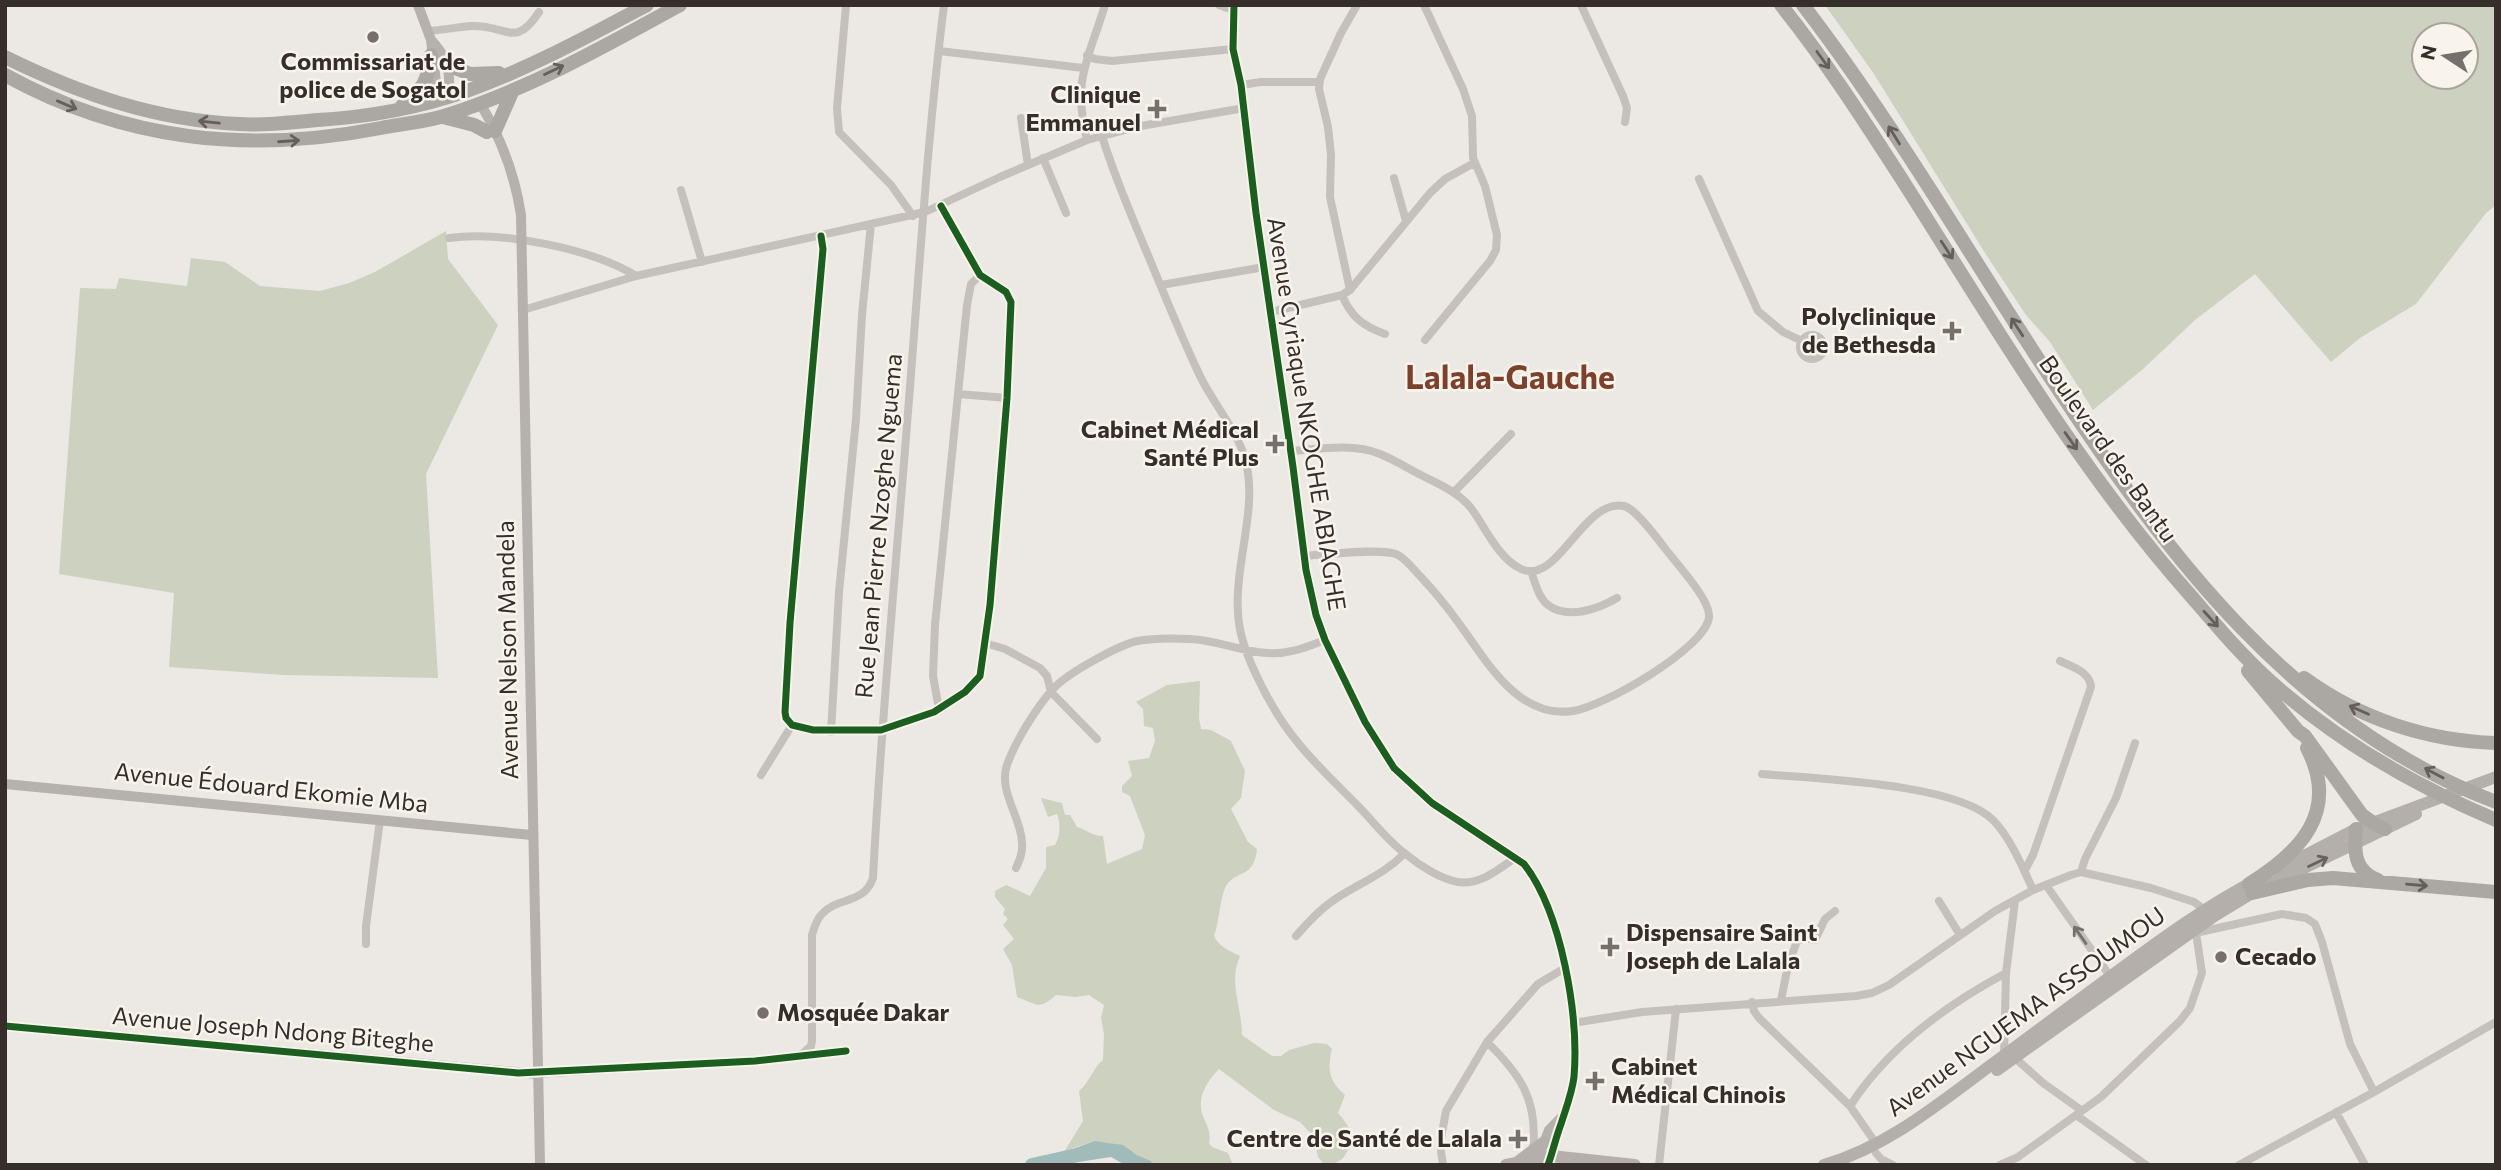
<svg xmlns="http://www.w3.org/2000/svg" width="2501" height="1170" viewBox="0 0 2501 1170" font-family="Commissioner,sans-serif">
  <rect width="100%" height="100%" fill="#ece8e3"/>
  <path fill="#cdd1bf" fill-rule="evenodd" d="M1825 5H2496V205L2486 213 2416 304 2360 338 2331 362 2255 274 2195 320 2143 369 2093 410 2050 342 2026 315 1985 253 1874 74ZM2424 35H2466V77H2424Z
    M446 231 448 259 498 325 426 474 438 678 284 675 169 667 174 593 59 574 80 288 116 289 119 278 187 286 191 258 225 262 260 286 320 291 349 283 375 272Z
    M1200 681 1199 718 1201 729 1211 730 1231 741 1245 771 1241 798 1231 809 1248 842 1257 849C1254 879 1237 869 1226 886 1220 897 1219 924 1214 936 1219 947 1230 951 1240 956 1228 982 1242 1007 1242 1035L1272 1056H1281L1289 1050 1314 1043 1327 1044 1332 1049C1327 1070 1329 1081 1345 1095L1338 1113C1343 1119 1349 1125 1350 1134 1351 1151 1342 1168 1323 1163L1318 1157 1314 1137 1300 1122 1274 1110 1219 1069C1207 1081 1196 1098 1203 1116 1207 1126 1211 1131 1209 1143L1212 1147 1228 1153 1233 1165H1153C1148 1158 1141 1158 1134 1153 1108 1137 1091 1140 1064 1152L1083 1121 1079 1091C1090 1082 1092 1069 1103 1060L1104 1034 1101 1018 1104 1005 1089 995 1075 997 1056 995C1038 1011 1037 1004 1017 997L1012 965 1003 949 1014 939 1003 925 1008 919 1003 914 1005 909 995 897V891L1006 885 1030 896 1046 868V847L1055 845C1060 837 1061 823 1057 814L1048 817 1041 798 1062 803 1065 815H1070L1077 827C1088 830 1092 836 1103 836L1107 864 1142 849 1145 835 1130 796 1122 792V786L1132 776 1128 761 1149 758 1155 741 1153 728 1144 726 1143 709 1136 702 1167 685Z"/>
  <path fill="#a1bbbb" d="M1095 1141 1123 1145 1137 1155 1151 1161 1153 1165H1125L1111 1157 1072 1163 1064 1152Z"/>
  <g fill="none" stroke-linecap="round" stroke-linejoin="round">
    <path stroke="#a1bbbb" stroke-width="14" d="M1032 1165 1086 1153"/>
    <path stroke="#c5c0bc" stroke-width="8" d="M846 5 837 108 839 132 891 185 913 216
      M1219 5 1233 10
      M1424 5 1463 89 1472 116 1473 158 1485 186 1497 235 1496 250 1490 261 1425 340
      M1581 5 1623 96 1627 108 1625 122
      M428 31C443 30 458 27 472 26 507 25 515 49 539 12
      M939 51 1083 68
      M1087 55 1095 59 1112 61 1233 49
      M1241 85 1261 82H1319
      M1021 118 1028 165
      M1102 136C1115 179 1133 219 1150 260 1166 299 1182 338 1200 376 1213 403 1234 426 1244 455 1262 511 1227 575 1241 634 1247 659 1264 693 1278 715 1300 751 1333 780 1362 810 1376 825 1390 843 1407 855 1420 866 1441 879 1458 882 1480 885 1498 870 1515 858
      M1087 140C1072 79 1088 61 1105 5
      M1043 158 1066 213
      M1394 178 1406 221
      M1699 179 1758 311 1783 332 1802 341
      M681 190 702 262
      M821 236 823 249 790 623 785 712 786 718 792 725 813 730H881L934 712 965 692 980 676 990 605 1007 398 1011 302 1006 292 980 275 941 206
      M449 238C501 231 591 248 636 276
      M1161 285 1264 267
      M1350 290 1330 197 1331 155 1328 127 1319 89 1320 79 1341 33 1357 5
      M1342 295C1351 317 1363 326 1385 334
      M523 310 636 276 925 212 1000 177 1087 140 1141 126 1244 108
      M1271 312 1342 295 1350 290 1430 193 1445 179 1474 163
      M1800 347a12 12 0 1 1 24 0a12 12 0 1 1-24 0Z
      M958 394 967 305 971 284 980 275
      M1291 451C1319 449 1353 443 1380 454 1395 460 1409 469 1423 476 1440 485 1458 492 1471 508 1485 527 1498 558 1521 569 1558 586 1583 498 1624 506 1636 509 1656 537 1664 547 1675 562 1711 600 1709 617 1706 648 1603 707 1573 711 1516 720 1484 656 1455 618 1445 604 1433 590 1421 577 1414 570 1407 560 1398 555 1384 547 1323 555 1304 556
      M1454 492 1511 434
      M1531 571C1535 582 1538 597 1548 605 1568 620 1598 609 1617 598
      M985 643 1005 649 1040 668 1047 676 1051 692 1097 739
      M939 709 933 676 935 625 958 394 1007 398
      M831 732 839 592 856 419 862 315 871 224
      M1762 774C1816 779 1956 783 1993 820 2010 837 2023 868 2033 890
      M761 775 792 725
      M1016 868C1020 859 1023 852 1022 842 1021 817 998 791 1007 765 1015 742 1037 706 1054 688 1068 673 1117 646 1137 641 1153 638 1173 638 1190 639 1217 640 1242 652 1268 653 1288 655 1306 647 1325 640
      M2025 870 2033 855 2091 687C2090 672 2073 667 2060 661
      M2081 872 2085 859 2116 798 2135 743
      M2046 885 2112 979
      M1939 901 1960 935
      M2195 933 2282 914 2306 918 2315 924 2322 942 2350 1044 2374 1092
      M1296 936C1311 919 1325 904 1345 893 1367 880 1386 872 1404 854
      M366 944V926L380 820
      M1781 1000 1788 966 1797 941 1806 938 1815 940 1825 919 1835 911
      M1752 1002 1754 1011 1759 1018 1850 1106 1877 1145
      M1573 1023 1642 1012 1856 996 1872 993 1889 985 1995 911 2033 890 2071 875 2081 872 2151 888 2194 902 2205 910
      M1487 1042C1520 1074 1538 1100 1533 1148
      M2004 1056 2006 973 2015 901
      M799 1057 811 1046 812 1041V935C814 928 816 921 821 915 837 896 864 905 873 878 881 722 896 567 908 412 919 276 927 140 944 5
      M2015 1058 2043 1083 2081 1110
      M537 1074 755 1061 846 1051
      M1850 1106C1887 1049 1946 1005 2006 973
      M2336 1112 2365 1165
      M2076 1115 2146 1165
      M1876 1153 1881 1159 1893 1165
      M1443 1165 1440 1144 1446 1111 1487 1042 1538 984 1565 968
      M1659 1165 1676 1009
      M2000 1165 2018 1157 2101 1097 2180 1021 2190 1008 2202 973 2195 926
      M2239 1165 2374 1092 2496 1022"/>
    <path stroke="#b6b1ad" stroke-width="10" d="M418 5 431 40 436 82 443 91 449 85C450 66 444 54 431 40
      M1234 5 1233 49 1241 85 1256 213 1293 467 1306 570 1316 615 1325 640 1365 722 1394 768 1432 803 1524 864C1562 913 1579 1016 1574 1077 1572 1093 1566 1108 1561 1124 1556 1137 1553 1151 1548 1165
      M480 103C501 138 515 175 521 215L540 1165
      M5 784 532 835
      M5 1026 537 1074
      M1542 1148 1549 1130 1561 1118"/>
    <path stroke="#b4afab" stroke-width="12" d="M2277 870 2356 829 2496 777
      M1997 1070 2214 916 2252 893 2416 814
      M1519 1161 1544 1142
      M1506 1165 1551 1156 1635 1165
      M1824 1165C1886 1147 1936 1106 1987 1068 2027 1038 2067 1009 2107 979 2156 943 2204 907 2258 879"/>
    <path stroke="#aba7a2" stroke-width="14" d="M1781 5C1825 60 1863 119 1901 178 1992 321 2078 469 2191 596 2216 625 2241 655 2270 681 2337 741 2413 785 2496 820
      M1803 5C1895 125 1970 256 2054 383 2167 555 2295 726 2496 802
      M5 57C80 94 155 120 239 124 265 126 292 122 318 120 367 117 418 108 464 92 528 69 587 37 647 5
      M448 65 470 74 499 73
      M5 75C125 141 248 154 381 128 402 124 424 122 444 116 527 90 604 47 680 5
      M402 106C423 89 428 81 431 55
      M443 117 474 125 487 132
      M495 131 513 90
      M2248 671 2298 731 2305 736 2362 815 2373 823 2385 829
      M2304 678C2360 719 2428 741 2496 743
      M2356 829C2354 852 2354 871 2378 880
      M2249 884C2301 852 2340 811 2307 748
      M2252 893 2308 880 2333 878 2496 892"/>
    <g stroke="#f8f3eb" stroke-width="11">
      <path id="cycleway" d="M1234 5 1233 49 1241 85 1256 213 1293 467 1306 570 1316 615 1325 640 1365 722 1394 768 1432 803 1524 864C1562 913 1579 1016 1574 1077 1572 1093 1566 1108 1561 1124 1556 1137 1553 1151 1548 1165
        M821 236 823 249 790 623 785 712 786 718 792 725 813 730H881L934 712 965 692 980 676 990 605 1007 398 1011 302 1006 292 980 275 941 206
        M5 1026 518 1073 755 1061 846 1051"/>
    </g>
    <use href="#cycleway" stroke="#1b5e20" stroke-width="7"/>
  </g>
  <defs><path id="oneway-shaft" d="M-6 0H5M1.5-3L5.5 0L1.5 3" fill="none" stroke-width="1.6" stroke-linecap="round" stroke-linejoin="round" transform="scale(1.75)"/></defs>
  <g stroke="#655e5a">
    <use href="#oneway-shaft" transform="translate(1823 60) rotate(54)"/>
    <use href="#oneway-shaft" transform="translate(554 70) rotate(-25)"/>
    <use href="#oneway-shaft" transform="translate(67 105) rotate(23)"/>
    <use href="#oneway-shaft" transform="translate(209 122) rotate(-174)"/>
    <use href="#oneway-shaft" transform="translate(1894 135) rotate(-122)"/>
    <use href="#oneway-shaft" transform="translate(289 141) rotate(-4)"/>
    <use href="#oneway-shaft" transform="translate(1947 250) rotate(57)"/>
    <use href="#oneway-shaft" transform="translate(2017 327) rotate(-123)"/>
    <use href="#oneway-shaft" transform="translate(2071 441) rotate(55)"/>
    <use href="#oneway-shaft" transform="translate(2211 619) rotate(48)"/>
    <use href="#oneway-shaft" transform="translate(2359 710) rotate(-156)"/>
    <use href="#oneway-shaft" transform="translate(2434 773) rotate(-152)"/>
    <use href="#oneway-shaft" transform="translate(2417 885) rotate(5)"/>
  </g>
  <use stroke="#68625e" href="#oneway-shaft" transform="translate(2318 862) rotate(-25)"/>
  <use stroke="#76706c" href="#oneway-shaft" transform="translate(2080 935) rotate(-125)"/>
  <g fill="#766f6b" stroke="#f8f3eb" stroke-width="2.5">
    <circle cx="373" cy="37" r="7"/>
    <path d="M1153.5 98.5h7v7h7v7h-7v7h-7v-7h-7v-7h7z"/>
    <path d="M1948.5 320.5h7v7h7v7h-7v7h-7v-7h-7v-7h7z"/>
    <path d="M1271.5 433.5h7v7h7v7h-7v7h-7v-7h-7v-7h7z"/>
    <path d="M1606.5 936.5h7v7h7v7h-7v7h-7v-7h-7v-7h7z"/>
    <circle cx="2221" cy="957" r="7"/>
    <circle cx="763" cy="1013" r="7"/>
    <path d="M1591.5 1070.5h7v7h7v7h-7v7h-7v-7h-7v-7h7z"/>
    <path d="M1514.5 1128.5h7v7h7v7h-7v7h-7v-7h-7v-7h7z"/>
  </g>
  <g text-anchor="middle" stroke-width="5" stroke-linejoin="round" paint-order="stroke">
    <g font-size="24" font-weight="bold" fill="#362e2a" stroke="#f8f3eb" text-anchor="end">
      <text x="373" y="70" text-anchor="middle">Commissariat de<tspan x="373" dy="28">police de Sogatol</tspan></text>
      <text x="1141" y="103">Clinique<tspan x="1141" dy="28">Emmanuel</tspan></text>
      <text x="1936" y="325">Polyclinique<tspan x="1936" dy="28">de Bethesda</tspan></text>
      <text x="1259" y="438">Cabinet Médical<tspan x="1259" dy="28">Santé Plus</tspan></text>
      <text x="1626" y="941" text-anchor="start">Dispensaire Saint<tspan x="1626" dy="28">Joseph de Lalala</tspan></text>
      <text x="2235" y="965" text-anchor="start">Cecado</text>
      <text x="777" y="1021" text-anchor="start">Mosquée Dakar</text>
      <text x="1611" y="1075" text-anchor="start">Cabinet<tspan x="1611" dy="28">Médical Chinois</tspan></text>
      <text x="1502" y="1147">Centre de Santé de Lalala</text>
    </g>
    <g font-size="24" fill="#362e2a" stroke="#f8f3eb">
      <text transform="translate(1306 414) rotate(81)" y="8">Avenue Cyriaque NKOGHE ABIAGHE</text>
      <text transform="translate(2108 449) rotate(55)" y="8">Boulevard des Bantu</text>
      <text transform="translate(879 526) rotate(-85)" y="8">Rue Jean Pierre Nzoghe Nguema</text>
      <text transform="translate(508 650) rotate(-91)" y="8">Avenue Nelson Mandela</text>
      <text transform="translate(271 788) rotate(6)" y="8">Avenue Édouard Ekomie Mba</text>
      <text transform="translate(2026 1012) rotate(-36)" y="8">Avenue NGUEMA ASSOUMOU</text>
      <text transform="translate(273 1030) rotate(5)" y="8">Avenue Joseph Ndong Biteghe</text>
    </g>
    <g font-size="32" font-weight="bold" fill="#7d402c" stroke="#f8f3eb">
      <text x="1510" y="389">Lalala-Gauche</text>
    </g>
  </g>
  <rect width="2501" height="1170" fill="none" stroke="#362e2a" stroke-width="14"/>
  <g transform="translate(2445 56) rotate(282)"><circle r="33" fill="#f8f3eb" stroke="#aaa49e" stroke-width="2"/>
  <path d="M0-5L12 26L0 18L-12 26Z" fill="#766f6b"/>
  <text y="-10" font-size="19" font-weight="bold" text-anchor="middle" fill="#362e2a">N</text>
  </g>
</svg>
